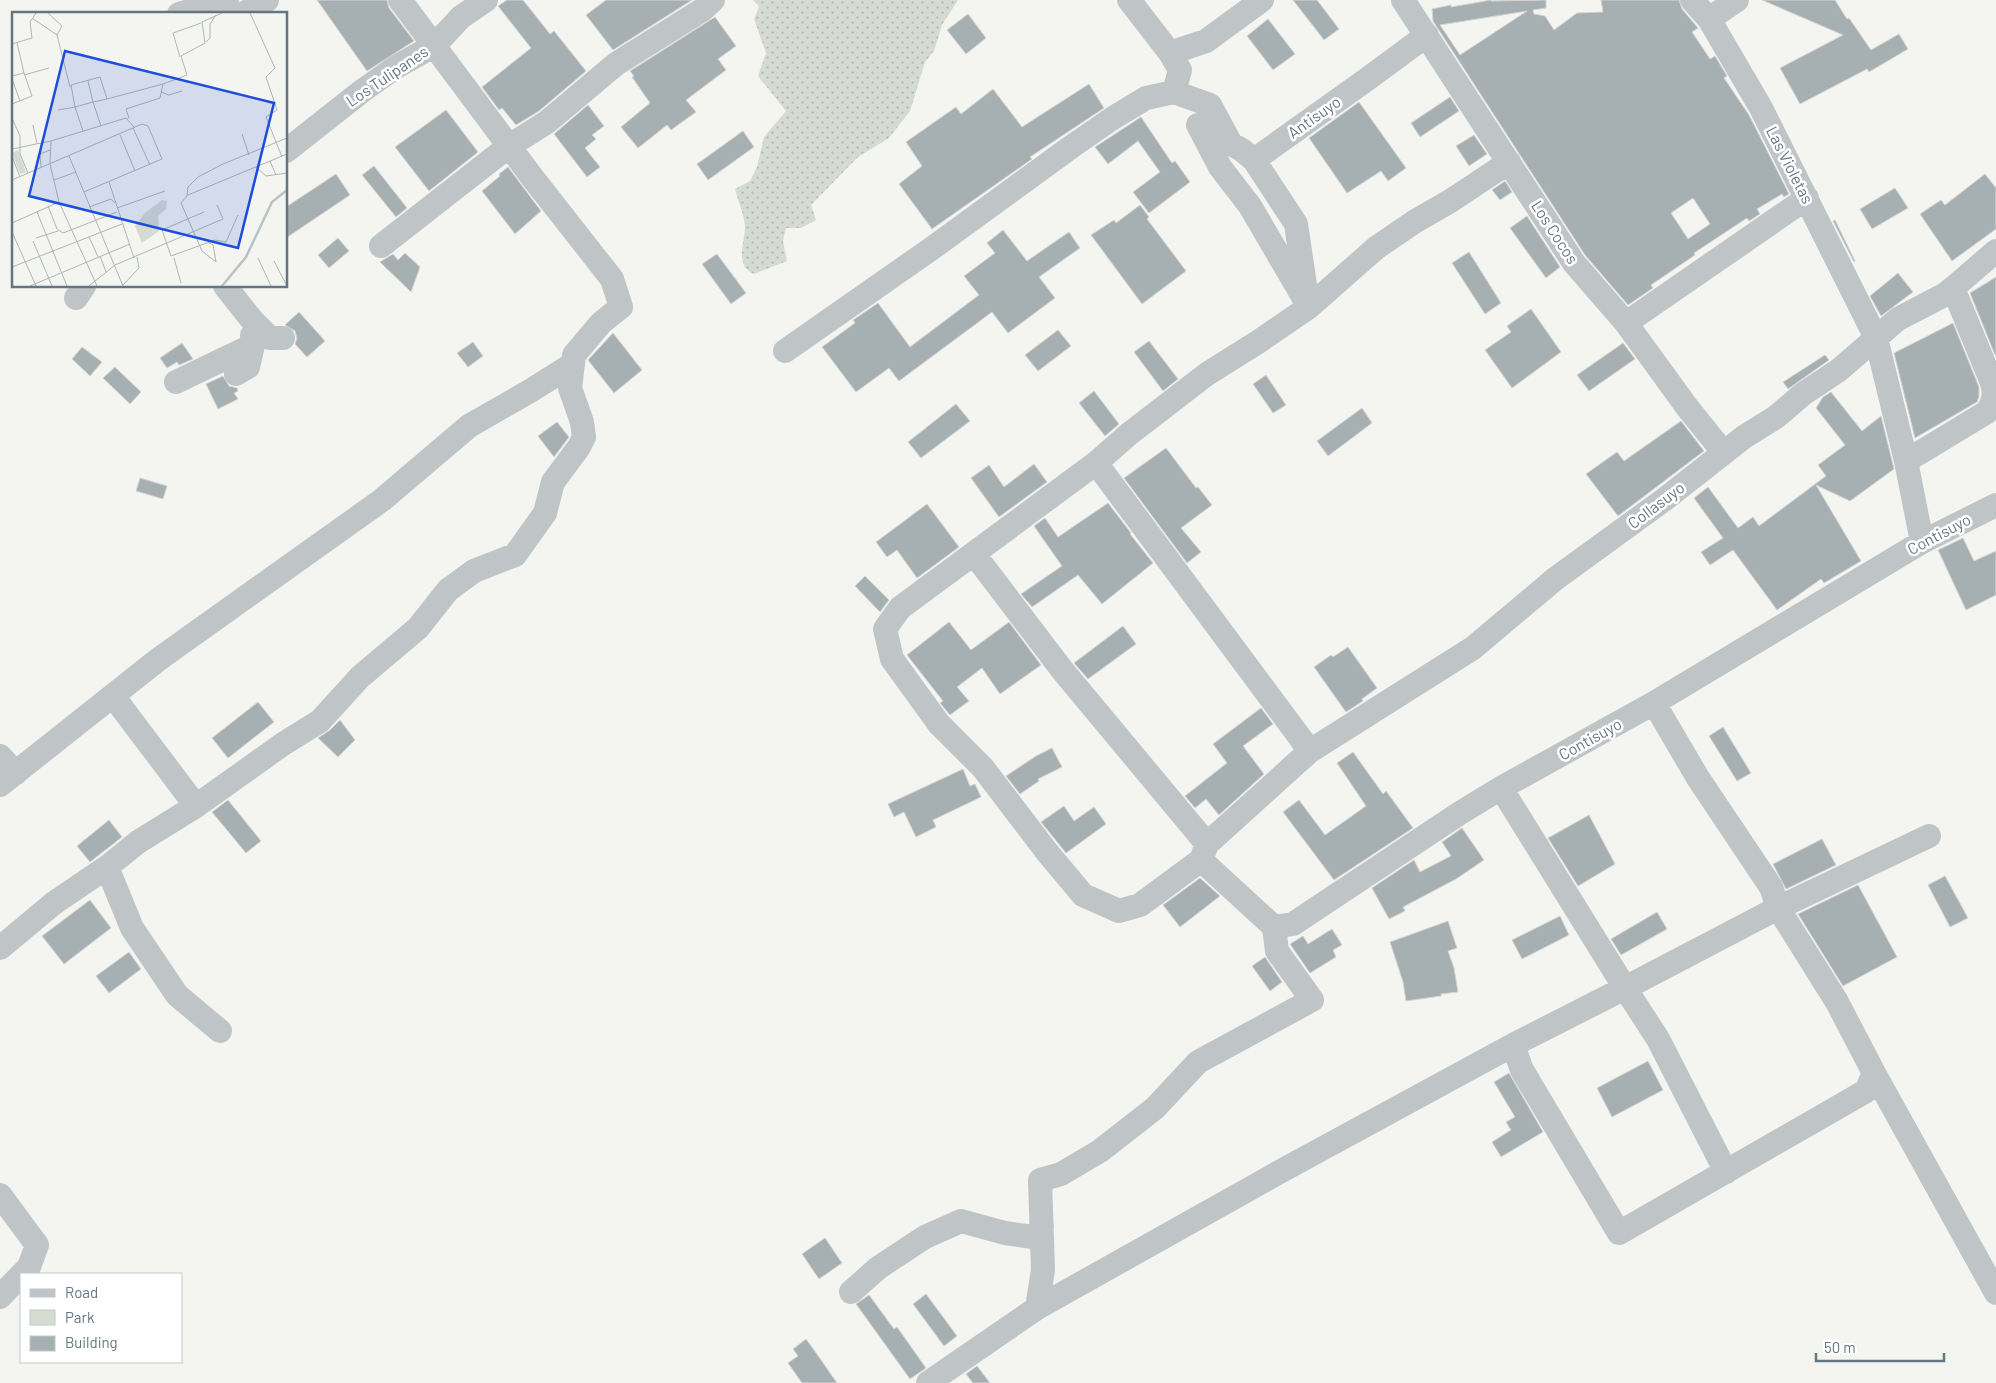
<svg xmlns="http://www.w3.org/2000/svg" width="1996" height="1383" viewBox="0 0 1996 1383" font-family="Barlow,sans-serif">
  <defs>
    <pattern id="green-dots" width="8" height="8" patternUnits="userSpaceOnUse" patternTransform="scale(1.25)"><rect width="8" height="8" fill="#d6dbd1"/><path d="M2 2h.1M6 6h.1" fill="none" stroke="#b1b6af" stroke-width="1.8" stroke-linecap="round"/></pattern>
  </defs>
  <rect width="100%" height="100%" fill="#f4f4f0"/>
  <path fill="url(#green-dots)" d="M753 0H958L942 25 934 51 925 62 910 111 889 138 858 157 811 205 816 220 801 228H786L783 241 787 261 754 274C735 266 744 244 745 228 745 216 738 201 735 189L750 181 757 167 764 137 786 111 758 76 766 53 754 19 759 7Z"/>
  <path fill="#a6afb2" stroke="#d5d5d3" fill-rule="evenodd" d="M317 0H387L389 8 414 41 367 71Z
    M507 0H523L550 34 554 31 586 71 539 111 516 125 502 108 499 110 482 87 531 48 498 6Z
    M606 0H692L613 50 586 15Z
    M1293 0H1317L1339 29 1324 40Z
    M1491 0V1L1546 0V8L1533 10 1534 14 1545 16 1554 30 1577 13 1603 12 1601 0H1679L1682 9 1698 28 1692 32 1710 59 1715 56 1727 76 1724 78 1749 115 1789 194 1784 197 1782 194 1757 209 1760 214 1749 221 1747 218 1694 253 1695 255 1651 285 1653 288 1628 305 1585 255 1433 21 1432 9 1451 5V7ZM1527 11 1460 55 1440 25ZM1693 198 1710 224 1688 239 1671 213Z
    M1762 0H1835L1847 19 1849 18 1871 50 1899 34 1908 49 1869 72 1867 69 1800 104 1780 68 1843 35Z
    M968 14 986 38 966 54 947 30Z
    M715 17 736 46 718 59 726 70 686 100 696 112 671 130 667 125 638 148 621 127 650 103 632 77 634 76 630 71Z
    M1268 19 1295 54 1273 70 1247 36Z
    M1089 84 1104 108 1030 157 1032 159 932 229 899 184 922 166 906 142 956 107 961 114 993 89 1022 127Z
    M1450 97 1459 111 1420 137 1411 123Z
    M1359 102 1406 168 1388 181 1381 171 1347 193 1309 138Z
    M588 105 604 126 592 135 596 139 585 148 600 167 587 177 554 134Z
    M446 110 478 152 429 191 395 147Z
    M1141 117 1172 163 1175 161 1190 182 1149 213 1133 192 1160 172 1138 141 1108 164 1095 147Z
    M743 131 754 147 708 180 697 164Z
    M1474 135 1487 154 1469 166 1456 146Z
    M374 166 407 208 396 217 362 175Z
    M508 167 541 211 515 234 482 191 500 176 499 174Z
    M336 174 350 195 286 238V207Z
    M1985 174 1996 188V229L1952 261 1920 214 1941 200 1945 205Z
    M1505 181 1512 192 1500 200 1492 190Z
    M1895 188 1908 208 1872 229 1860 209Z
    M1140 205 1149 217 1147 219 1186 271 1142 304 1091 235 1114 220 1116 223Z
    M1527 216 1560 267 1546 278 1510 228Z
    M1835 220 1855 261 1854 262 1833 221Z
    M1003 230 1027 261 1069 232 1080 248 1039 277 1055 298 1008 333 992 312 899 381 889 368 856 392 822 347 855 323 853 320 878 303 910 347 979 295 964 276 995 253 987 243Z
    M338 238 349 251 329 268 318 255Z
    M1469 252 1501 303 1485 314 1452 263Z
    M405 253 420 267 411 292 380 262 393 254 398 260Z
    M717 254 746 293 731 304 702 264Z
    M1898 273 1913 292 1881 316 1870 296Z
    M1996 277V355H1995L1970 293Z
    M1531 309 1561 352 1512 388 1485 350 1511 332 1507 326Z
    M299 312 325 341 307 357 295 344 297 338 295 331 285 325Z
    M1953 323 1979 387V397L1977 402 1915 438 1894 353Z
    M1058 330 1071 346 1038 371 1025 355Z
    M613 333 642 370 614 393 588 360Z
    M1149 341 1178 379 1163 391 1134 352Z
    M473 342 483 356 468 367 457 353Z
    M182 343 193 359 179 365 177 362 167 368 160 358Z
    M1623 343 1635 359 1589 391 1577 375Z
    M82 347 102 362 90 376 72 359Z
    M1825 355 1829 360 1788 389 1783 382Z
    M115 367 141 392 130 404 103 378Z
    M1266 375 1286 405 1273 413 1253 384Z
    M223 376 229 386 237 388 238 391 234 393 238 399 218 409 206 384Z
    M1094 391 1119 424 1105 436 1079 403Z
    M1831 392 1862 431 1881 416 1894 469 1850 501 1816 485 1861 561 1824 583 1821 579 1777 610 1733 550 1710 565 1701 552 1723 538 1694 498 1708 487 1738 528 1753 517 1759 526 1826 476 1818 465 1845 445 1816 408 1823 397Z
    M956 404 970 421 921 458 908 442Z
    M1362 408 1372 423 1328 456 1317 441Z
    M1681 421 1704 451 1618 516 1586 474 1617 452 1624 461Z
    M557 422 569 437 554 457 538 436Z
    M1166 448 1196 488 1198 487 1212 505 1181 528 1201 552 1187 563 1124 478Z
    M1034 464 1047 482 999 517 971 478 989 465 1004 487Z
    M140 478 167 486 163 499 136 491Z
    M1108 503 1131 533 1130 534 1153 563 1102 604 1078 575 1032 607 1021 594 1062 566 1034 526 1045 518 1058 537Z
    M927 504 959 547 917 578 897 550 887 557 876 542Z
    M1963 538 1974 561 1996 551V595L1966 610 1938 550Z
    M865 576 889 600 880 612 855 586Z
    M949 622 971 650 1009 622 1041 665 1000 694 982 668 957 687 969 701 950 715 940 703 943 701 907 655Z
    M1123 626 1136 644 1088 679 1074 663Z
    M1348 647 1377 688 1362 699 1363 701 1346 712 1314 667 1331 655 1333 657Z
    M258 702 274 722 228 758 212 738Z
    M1261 708 1273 724 1243 746 1264 774 1219 815 1206 799 1195 808 1185 796 1227 763 1213 744Z
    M340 720 355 740 338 757 318 738 330 730Z
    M1723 727 1751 773 1737 781 1709 736Z
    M1052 748 1062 767 1038 779 1039 781 1020 794 1006 776 1036 756Z
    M1353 752 1383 794 1386 791 1413 828 1334 880 1283 812 1299 800 1325 835 1366 806 1337 763Z
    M963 769 970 786 975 784 981 797 933 820 936 827 916 837 904 812 894 817 888 804Z
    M228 800 261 841 246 853 212 812Z
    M1064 806 1074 821 1094 807 1106 824 1066 853 1041 822Z
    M1589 815 1615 864 1578 886 1548 838Z
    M109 820 122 837 90 862 77 846Z
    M1462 828 1484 860 1456 879 1403 907 1405 911 1389 919 1372 888 1414 860 1420 872 1451 856 1442 842Z
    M1822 839 1836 865 1786 889 1773 864Z
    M1945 876 1968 918 1950 927 1928 885Z
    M1200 878 1220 896 1180 927 1163 905Z
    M1858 885 1897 957 1843 986 1798 914Z
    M90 900 111 928 64 964 42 936Z
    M1657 912 1667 929 1621 955 1611 939Z
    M1560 916 1569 935 1522 959 1512 940Z
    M1448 921 1457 948 1448 951 1454 968 1458 992 1441 994V996L1406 1001 1403 982 1390 942Z
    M1332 929 1342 945 1333 950 1336 957 1310 973 1290 944 1303 936 1308 944Z
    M129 952 141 969 109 993 96 976Z
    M1265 957 1282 982 1270 991 1252 966Z
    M1648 1061 1663 1090 1612 1117 1597 1088Z
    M1509 1073 1543 1132 1501 1157 1492 1142 1511 1130 1506 1122 1515 1117 1494 1082Z
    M825 1238 842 1263 819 1279 802 1254Z
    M926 1294 957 1336 944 1346 913 1304Z
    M869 1295 894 1329 897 1327 926 1368 910 1379 856 1304Z
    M806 1339 814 1350 837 1383H802L788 1363 798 1356 793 1349Z
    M977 1366 990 1383H973L966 1374Z"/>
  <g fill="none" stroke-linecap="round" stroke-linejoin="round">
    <path stroke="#bfc4c6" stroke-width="24" d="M1129 0 1170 53 1180 70 1174 92
      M1403 0 1574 263 1626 323 1687 407 1724 453
      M1692 0 1709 19 1761 108 1876 338 1906 461 1922 542
      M179 14 227 0
      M243 14 267 0
      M1709 19 1737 0
      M1170 53 1206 41 1262 0
      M1198 125 1220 167 1250 206 1309 307
      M1199 126 1242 150 1254 160 1366 80 1427 35
      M286 151 362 91 396 67 435 45 461 17 486 0
      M1254 160 1296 224 1306 292
      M1509 162 1452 200 1414 222 1376 248 1309 307 1258 342 1207 374 1129 434 1096 463 900 608 885 629 892 659 939 724 983 768 1047 852 1083 895 1119 911 1140 905 1201 860 1207 844 1310 751 1473 648 1555 579 1665 499 1744 437 1776 417 1803 394 1839 370 1898 319 1944 295 1953 288 1996 251
      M381 246 509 146 547 122 616 64 702 10 713 0
      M225 286 252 320 270 338H283
      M76 298 84 286
      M1626 323 1807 198
      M785 351 931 249 1071 147 1113 118 1146 98 1174 92 1210 105 1231 144
      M236 374 248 367 253 345 252 335
      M176 382 253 345
      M1906 461 1987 412C1994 402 1995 394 1992 383L1953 288
      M1096 463 1310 751
      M974 554 1063 671 1207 844
      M113 696 196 806
      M1654 703 1698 778 1771 887 1778 908 1625 988 1658 1039 1726 1172
      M0 756 16 773
      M0 785 159 659 382 500 469 426 530 391 573 364
      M1501 788 1625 988 1513 1045 1522 1070 1619 1233 1866 1091 1874 1073 1837 1002 1778 908 1929 836
      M1201 860 1274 927 1293 924 1460 813 1501 788 1654 703 1922 542 1996 505
      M107 867 132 928 177 995 220 1031
      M0 948 54 903 107 867 138 842 196 806 283 744 320 721 360 677 418 628 448 590 474 571 515 555 545 513 553 482 579 447 584 437 582 422 570 388 574 355 601 323 621 307 612 279 532 177 400 0
      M1874 1073 1996 1293
      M0 1195 37 1245 29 1267 22 1274
      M851 1292 878 1268 925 1237 961 1221 1005 1233 1033 1237 1042 1227
      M0 1297 21 1275
      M1037 1308 1283 1170 1513 1045
      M928 1383 1037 1308 1043 1270 1040 1180 1061 1174 1100 1151 1155 1108 1198 1062 1312 1000 1277 951 1274 927"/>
  </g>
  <g text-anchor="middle" stroke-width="5" stroke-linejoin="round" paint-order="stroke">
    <g font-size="16" fill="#647680" stroke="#fff">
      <text transform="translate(387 76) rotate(-34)" y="6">Los Tulipanes</text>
      <text transform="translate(1314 117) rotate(-35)" y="6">Antisuyo</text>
      <text transform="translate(1790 165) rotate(63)" y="6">Las Violetas</text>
      <text transform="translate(1555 232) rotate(57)" y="6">Los Cocos</text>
      <text transform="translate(1656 505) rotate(-37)" y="6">Collasuyo</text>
      <text transform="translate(1939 534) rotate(-28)" y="6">Contisuyo</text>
      <text transform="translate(1590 739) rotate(-29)" y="6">Contisuyo</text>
    </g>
  </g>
  <g transform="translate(12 12)">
    <rect width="275" height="275" fill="#f4f4f0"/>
    <path d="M6 138 14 160 8 162 0 141ZM150 188 155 189 154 197 146 204 147 219 130 231 123 214 133 201Z" fill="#d6dbd1"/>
    <path fill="none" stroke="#b7c4c7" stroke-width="2.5" d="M210 274 234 245 260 190 275 178"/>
    <path fill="none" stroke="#adb7b9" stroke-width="1" d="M238 1 263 56 254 65 265 98 254 105 270 145M20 6 45 23 50 14 36 1M45 23 58 75M194 30 198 26V12L204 3M0 32 20 26 18 10 24 1M168 45 161 21 189 11M12 63 37 56M0 64 12 61 5 31M0 67 8 89M149 80 157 83 170 79M95 87 151 72M0 92 20 84 12 61M46 98 63 95 59 73 88 65 95 87 81 90 89 114M0 106 8 124V142L16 161M117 106 114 97 148 86 151 72 175 63 169 44 193 31 190 10 210 1M21 113 25 132M121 116 138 153M71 119 63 95 81 90 76 69M230 122 237 143M108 123 123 159M39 129 38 152 47 190 85 274M0 137 39 129 114 106 122 115M0 144 8 165M57 144 111 274M258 149 264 163M29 155 28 142 38 138M244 155 254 164 275 161M0 168 130 112 136 114 150 147 72 180M42 168 64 160M97 170 122 246M176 183 275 142M36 194 45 217 51 221 105 200M77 195 99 187 103 191M105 196 153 179M25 200 55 274M192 200 150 218 159 244 203 228 214 230 226 203M0 211 47 190M0 220 24 274M77 225 86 245M24 226 46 219M21 229 40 274M196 230 201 233 204 250 190 239 169 191 175 184 176 175 186 165 211 152 275 126M88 244 94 260M162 246 169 271M246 246 259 274M262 249 275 274M0 255 110 212M111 273 127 256 125 245M18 274 118 232M77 274 103 253 211 207 205 193"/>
    <path fill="#1d4ed8" fill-opacity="0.15" stroke="#1d4ed8" stroke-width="2.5" d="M53 39 262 91 226 236 17 184Z"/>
    <rect width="275" height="275" fill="none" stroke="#647680" stroke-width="2.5"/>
  </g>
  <rect x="20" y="1273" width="162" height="90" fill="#ffffff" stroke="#c1c8cc"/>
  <rect x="30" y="1289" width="25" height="8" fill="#bfc4c6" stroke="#c1c8cc"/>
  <text x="65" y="1298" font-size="15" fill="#647680">Road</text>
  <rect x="30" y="1310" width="25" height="15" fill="#d6dbd1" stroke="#c1c8cc"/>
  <text x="65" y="1323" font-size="15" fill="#647680">Park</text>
  <rect x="30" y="1336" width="25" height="15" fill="#a6afb2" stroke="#c1c8cc"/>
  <text x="65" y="1348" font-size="15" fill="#647680">Building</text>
  <path d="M1816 1353v8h128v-8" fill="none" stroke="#647680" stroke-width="2.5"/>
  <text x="1824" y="1353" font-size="15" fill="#647680" stroke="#ffffff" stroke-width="4" paint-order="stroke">50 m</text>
</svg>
